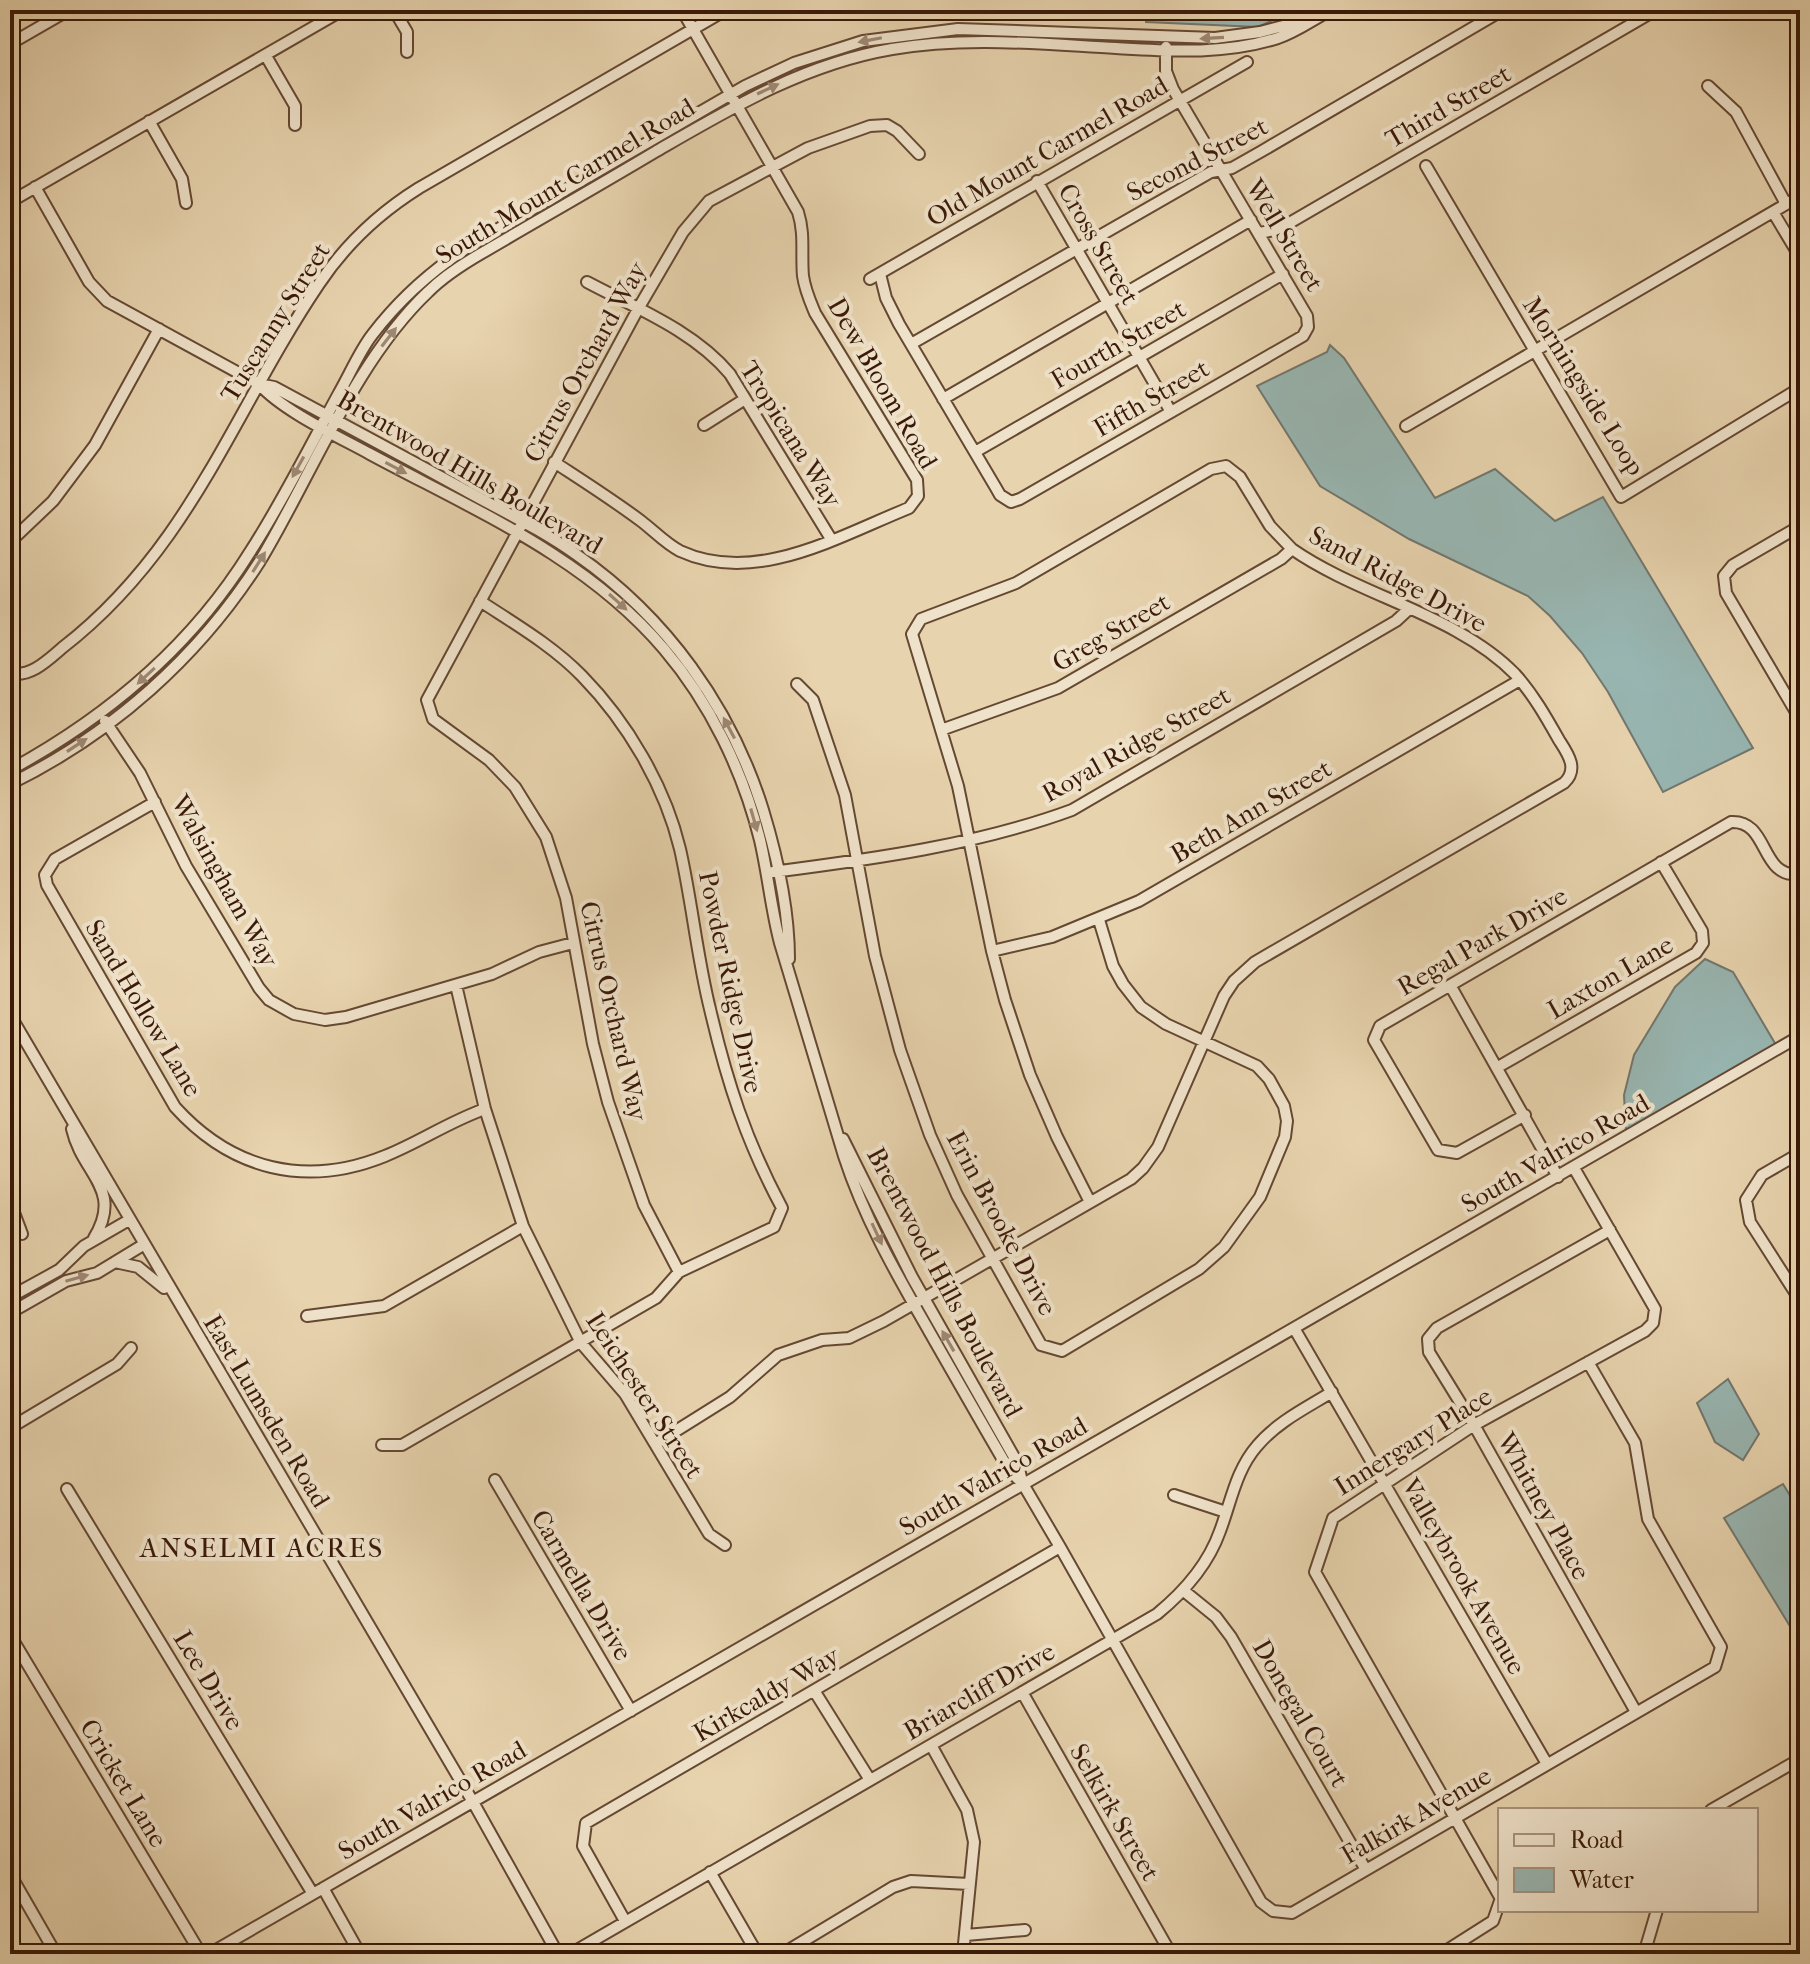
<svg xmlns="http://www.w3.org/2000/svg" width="1810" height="1964" viewBox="0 0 1810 1964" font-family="'IM FELL French Canon',serif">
  <rect width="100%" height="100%" fill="#e7d3ae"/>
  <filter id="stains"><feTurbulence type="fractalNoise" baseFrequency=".0025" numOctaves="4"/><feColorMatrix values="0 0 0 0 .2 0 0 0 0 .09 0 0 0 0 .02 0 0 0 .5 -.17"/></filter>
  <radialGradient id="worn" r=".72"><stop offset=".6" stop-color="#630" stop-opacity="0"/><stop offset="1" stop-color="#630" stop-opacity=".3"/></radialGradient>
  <path fill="#98b6b2" stroke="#72776e" stroke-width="2" d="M1146 10H1295L1258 27 1146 22Z
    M1330 345 1344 358 1435 498 1495 469 1555 521 1603 497 1753 748 1663 792 1608 692 1582 653 1550 616 1528 596 1409 539 1320 486 1257 386 1327 352Z
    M1705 959 1733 972 1776 1045 1626 1132 1624 1095 1634 1055 1675 987Z
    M1728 1379 1759 1434 1743 1460 1715 1442 1697 1403Z
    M1783 1484 1800 1512 1799 1641 1724 1518Z"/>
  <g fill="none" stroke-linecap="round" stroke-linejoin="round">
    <g stroke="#654832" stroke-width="14">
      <path id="minor" d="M394 10 407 32V52
        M10 44 69 10
        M266 56 295 106V125
        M1708 86 1736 112 1786 204
        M149 121 182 179 186 203
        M1426 166 1621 497 1800 388
        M1037 181 1171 412
        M35 187 89 282 107 301 259 384 274 387C337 421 399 454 461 488 500 510 541 529 577 555 666 617 731 707 763 810 777 856 789 909 789 959
        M10 202 343 10
        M1773 212 1800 257
        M1260 233 1279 229 1656 10
        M880 274 886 298 899 324 996 488 1000 495 1011 502 1020 499 1303 336 1308 327 1307 316 1173 89 1166 71V47
        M870 279 1247 62
        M587 282C636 308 694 331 730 374L831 539
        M911 344 1211 172 1232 168 1262 151 1503 10
        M259 384C283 411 337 436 370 454 474 510 586 557 664 649 710 703 743 771 760 840 768 874 771 909 780 943 801 1014 822 1085 844 1156 864 1218 897 1275 929 1331 956 1378 982 1424 1009 1470L1023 1484 1060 1547 1261 1902 1273 1911 1292 1913 1715 1667 1721 1647 1648 1519 1635 1443 1588 1362
        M943 399 1251 220
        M704 425 745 399
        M1406 426 1800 196
        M975 452 1283 274
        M554 462C583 481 613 500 641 521 653 530 666 544 680 551 756 586 839 536 909 508L918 496 917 480 815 313C810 301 805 290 803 276 801 253 805 234 798 212L682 10
        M1800 526 1733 565 1724 576 1726 593 1800 719
        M10 542 53 501 95 445 159 329
        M10 673C30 678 48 660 62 648 191 548 232 413 319 284 345 245 379 213 419 188L726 10
        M797 684 813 700 845 795 875 956 900 1050 930 1135 957 1195 1041 1345 1062 1351 1199 1269 1224 1247 1260 1197 1285 1137 1287 1121 1284 1106 1269 1079 1257 1066 1166 1024 1141 1007 1123 984 1113 966 1099 920
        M105 721 140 773 186 866 259 988 269 1000 294 1014 325 1020 346 1017 492 974 539 952 573 943
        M941 730 1058 688 1281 559 1292 549
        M10 770C107 717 191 647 250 552 283 501 310 446 339 393 350 374 359 352 372 335 404 293 441 262 486 236L745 86 794 63 863 41 958 29 1215 38 1260 32 1314 18
        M10 784C112 734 199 657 260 561 312 475 355 361 428 292 444 276 463 264 482 253 540 219 598 186 655 152 731 108 804 64 892 49 966 36 1041 44 1116 48 1170 51 1225 55 1278 38 1298 31 1312 20 1331 10
        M155 802 55 859 45 875 47 885 175 1107C232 1170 306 1188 385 1156 420 1142 450 1121 485 1109
        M773 872C873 859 977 845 1072 810L1396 621 1409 609
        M992 951 1052 937 1139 901 1520 680
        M456 985 485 1109 523 1226 581 1343 625 1394 709 1534 725 1545
        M1450 985 1558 1177
        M10 1015 473 1802 558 1954
        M1498 1067 1696 953 1703 943 1702 931 1661 862
        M1525 1115 1457 1153 1438 1150 1374 1040 1380 1026 1731 822C1770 820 1759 879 1800 874
        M72 1129C82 1174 124 1189 94 1238
        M843 1139 912 1277 1018 1464 1022 1482
        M1800 1153 1762 1175 1746 1200 1750 1222 1800 1300
        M10 1202 22 1234
        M1610 1230 1437 1328 1428 1339 1429 1352 1474 1425 1636 1712
        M115 1262 138 1267 164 1288
        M679 1272 644 1205 608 1102 593 1044 566 898 546 837 515 787 489 760 433 719 427 700 638 309 683 232 709 201 808 148 870 126 887 125 897 131 919 154
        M10 1297 59 1270 84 1246 129 1220
        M10 1313 66 1281 97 1273 143 1245
        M307 1316 384 1306 523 1226
        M1294 1328 1547 1764
        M10 1428 117 1364 131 1348
        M655 1444 730 1397 778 1355 822 1340 849 1338 884 1321 1131 1179 1143 1168 1158 1147 1224 996 1234 981 1255 962 1564 783C1579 769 1568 754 1559 740 1546 717 1533 694 1515 674 1458 615 1359 596 1292 549L1270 526 1240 477 1226 466 1211 469 1016 583 921 619 912 634 958 786 992 951 1005 1000 1030 1075 1057 1137 1090 1202
        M382 1445H402L656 1298 679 1272 774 1227 782 1208C746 1141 727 1082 710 1009 697 957 692 902 680 849 665 786 627 722 582 676 553 646 515 624 480 601
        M495 1480 631 1711
        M67 1489 313 1894
        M1174 1495 1226 1512
        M1184 1591 1216 1617 1231 1637 1366 1870
        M10 1635 201 1954
        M815 1692 870 1780
        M1022 1692 1171 1954
        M931 1745 967 1810 974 1842 963 1954
        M1711 1810 1800 1759
        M710 1872 754 1948 761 1954
        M10 1874 56 1954
        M323 1888 360 1954
        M1500 1897 1315 1572 1333 1518 1474 1425 1645 1331 1653 1323 1655 1309 1574 1168
        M625 1921 583 1846 586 1823 1060 1547
        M966 1935 1025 1930
        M209 1954 1800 1036
        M570 1954 1157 1614C1185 1591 1208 1565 1220 1531 1231 1502 1236 1470 1257 1446 1277 1422 1306 1408 1332 1392
        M782 1954 893 1887 911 1881 969 1884
        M1441 1954 1493 1921 1500 1901
        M1644 1954 1657 1910"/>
    </g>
    <use href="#minor" stroke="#efe2ca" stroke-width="10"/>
  </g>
  <defs><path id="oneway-solid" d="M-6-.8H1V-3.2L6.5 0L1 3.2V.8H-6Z" transform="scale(2)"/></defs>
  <g fill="#9e8873">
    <use href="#oneway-solid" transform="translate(1212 38) rotate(177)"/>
    <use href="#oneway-solid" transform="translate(870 40) rotate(169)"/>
    <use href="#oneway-solid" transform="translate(768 89) rotate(-25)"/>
    <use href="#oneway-solid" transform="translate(389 337) rotate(-52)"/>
    <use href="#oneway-solid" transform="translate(298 467) rotate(119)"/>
    <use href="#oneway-solid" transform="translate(396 468) rotate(28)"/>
    <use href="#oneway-solid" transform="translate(259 562) rotate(-58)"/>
    <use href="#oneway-solid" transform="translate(618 602) rotate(42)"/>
    <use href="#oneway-solid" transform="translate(146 676) rotate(137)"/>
    <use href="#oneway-solid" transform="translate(729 728) rotate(-118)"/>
    <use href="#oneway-solid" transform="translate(77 745) rotate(-33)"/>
    <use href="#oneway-solid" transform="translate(754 820) rotate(74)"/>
    <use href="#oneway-solid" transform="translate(877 1234) rotate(65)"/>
    <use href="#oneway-solid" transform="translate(77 1278) rotate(-16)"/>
    <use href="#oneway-solid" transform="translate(948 1341) rotate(-120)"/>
  </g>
  <g text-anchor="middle" stroke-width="8" stroke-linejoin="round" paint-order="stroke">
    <g font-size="26" fill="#3a1908" stroke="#efe2ca">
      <text transform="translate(1448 106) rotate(-30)" y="9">Third Street</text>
      <text transform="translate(1047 151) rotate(-30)" y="9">Old Mount Carmel Road</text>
      <text transform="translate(1197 159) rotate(-27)" y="9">Second Street</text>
      <text transform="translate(565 181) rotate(-31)" y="9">South Mount Carmel Road</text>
      <text transform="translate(1285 235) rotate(59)" y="9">Well Street</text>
      <text transform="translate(1099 244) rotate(60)" y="9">Cross Street</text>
      <text transform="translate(275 322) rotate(-58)" y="9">Tuscanny Street</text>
      <text transform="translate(1118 344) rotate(-30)" y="9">Fourth Street</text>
      <text transform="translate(585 362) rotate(-61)" y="9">Citrus Orchard Way</text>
      <text transform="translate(883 383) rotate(60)" y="9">Dew Bloom Road</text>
      <text transform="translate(1584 386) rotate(58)" y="9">Morningside Loop</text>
      <text transform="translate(1151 398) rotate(-30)" y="9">Fifth Street</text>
      <text transform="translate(791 434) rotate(58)" y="9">Tropicana Way</text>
      <text transform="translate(470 472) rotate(30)" y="9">Brentwood Hills Boulevard</text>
      <text transform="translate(1398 579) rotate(28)" y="9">Sand Ridge Drive</text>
      <text transform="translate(1111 632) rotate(-30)" y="9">Greg Street</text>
      <text transform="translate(1136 744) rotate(-29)" y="9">Royal Ridge Street</text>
      <text transform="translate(1251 811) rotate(-30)" y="9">Beth Ann Street</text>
      <text transform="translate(225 881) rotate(61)" y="9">Walsingham Way</text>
      <text transform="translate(1482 941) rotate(-30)" y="9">Regal Park Drive</text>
      <text transform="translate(1610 977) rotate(-30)" y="9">Laxton Lane</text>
      <text transform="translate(731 982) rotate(78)" y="9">Powder Ridge Drive</text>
      <text transform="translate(144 1008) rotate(59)" y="9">Sand Hollow Lane</text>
      <text transform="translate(614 1011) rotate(77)" y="9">Citrus Orchard Way</text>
      <text transform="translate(1555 1153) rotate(-30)" y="9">South Valrico Road</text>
      <text transform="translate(1002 1223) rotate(62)" y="9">Erin Brooke Drive</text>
      <text transform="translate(945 1282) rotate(62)" y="9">Brentwood Hills Boulevard</text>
      <text transform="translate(645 1395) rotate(57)" y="9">Leichester Street</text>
      <text transform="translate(267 1411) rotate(59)" y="9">East Lumsden Road</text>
      <text transform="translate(1413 1441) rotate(-32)" y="9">Innergary Place</text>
      <text transform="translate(993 1476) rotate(-30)" y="9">South Valrico Road</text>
      <text transform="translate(1544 1506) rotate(61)" y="9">Whitney Place</text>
      <text transform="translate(1464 1576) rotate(60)" y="9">Valleybrook Avenue</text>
      <text transform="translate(582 1585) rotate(59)" y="9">Carmella Drive</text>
      <text transform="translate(209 1680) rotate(59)" y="9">Lee Drive</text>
      <text transform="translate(979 1691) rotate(-30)" y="9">Briarcliff Drive</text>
      <text transform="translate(766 1694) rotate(-30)" y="9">Kirkcaldy Way</text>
      <text transform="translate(1301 1713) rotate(60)" y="9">Donegal Court</text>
      <text transform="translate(124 1783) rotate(59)" y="9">Cricket Lane</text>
      <text transform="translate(432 1800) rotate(-30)" y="9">South Valrico Road</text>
      <text transform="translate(1115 1812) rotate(60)" y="9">Selkirk Street</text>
      <text transform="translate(1416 1815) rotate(-30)" y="9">Falkirk Avenue</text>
    </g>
    <g font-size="28" letter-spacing="2" fill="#3a1908" stroke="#efe2ca">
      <text x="262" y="1557">ANSELMI ACRES</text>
    </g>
  </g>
  <rect width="1810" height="1964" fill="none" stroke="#e7d3ae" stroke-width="40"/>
  <rect x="12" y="12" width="1786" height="1940" fill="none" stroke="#3a1908" stroke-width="4"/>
  <rect x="20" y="20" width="1770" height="1924" fill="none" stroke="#3a1908" stroke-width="2"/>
  <rect x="1498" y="1808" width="260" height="104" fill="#efe2ca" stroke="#a7927c" stroke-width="2"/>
  <rect x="1514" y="1834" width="40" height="12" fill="#efe2ca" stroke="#a7927c" stroke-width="2"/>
  <text x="1570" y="1848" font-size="24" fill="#3a1908">Road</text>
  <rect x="1514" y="1868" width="40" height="24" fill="#98b6b2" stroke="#a7927c" stroke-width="2"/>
  <text x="1570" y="1888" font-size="24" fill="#3a1908">Water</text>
  <rect width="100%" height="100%" filter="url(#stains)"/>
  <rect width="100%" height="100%" fill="url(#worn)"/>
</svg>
